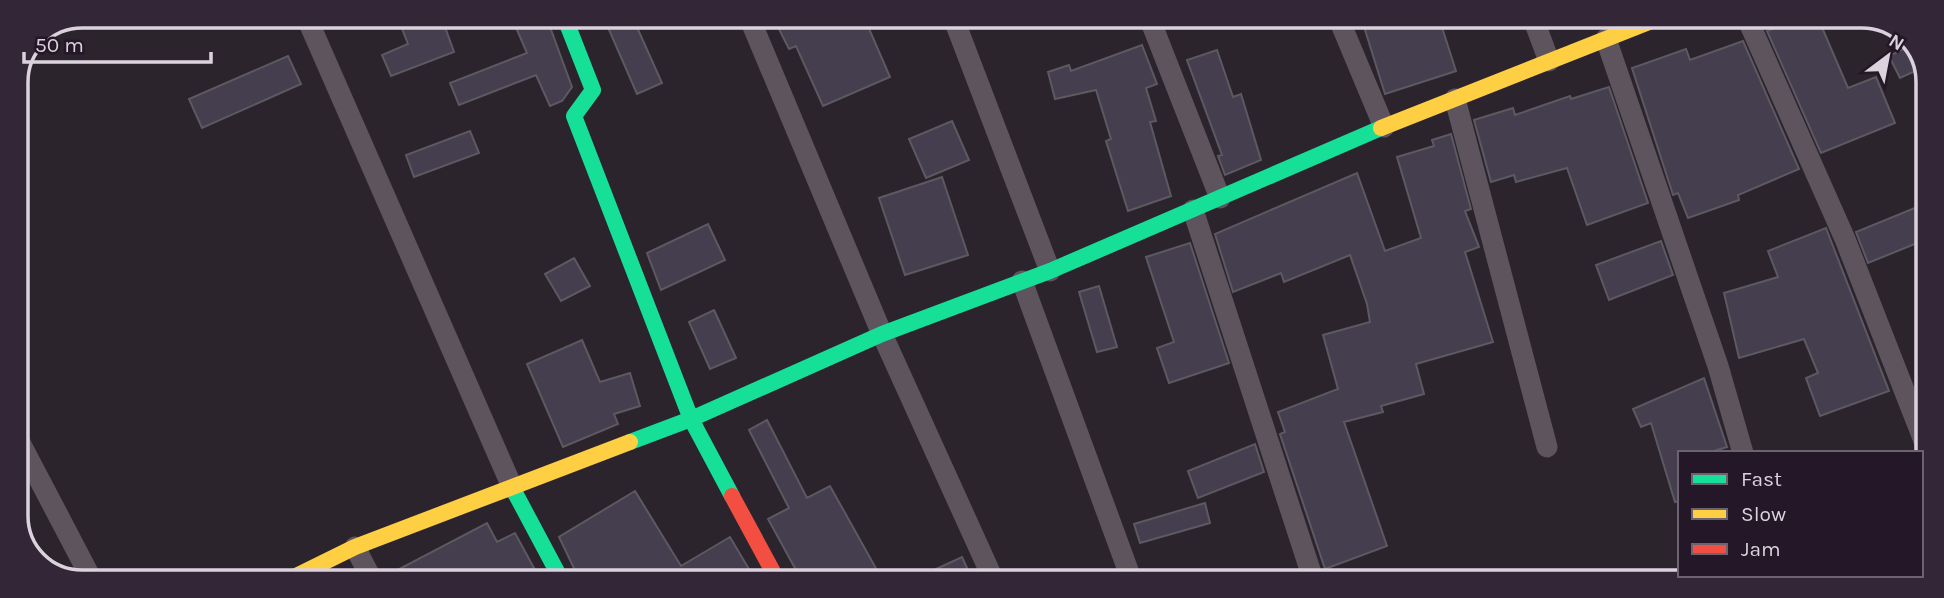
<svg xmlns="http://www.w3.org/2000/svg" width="1944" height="598" viewBox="0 0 1944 598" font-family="Karla,sans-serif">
  <rect width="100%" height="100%" fill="#2b242d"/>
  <path fill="#443e4e" stroke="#5c5961" stroke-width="2" d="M397 16H441L454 52 391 76 382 55 408 44Z
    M511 16H546L572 87 562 101 550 106 536 75 459 105 450 83 527 53Z
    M603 16H632L662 83 637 94Z
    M773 17H864L890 77 823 106 796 46 789 49Z
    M1361 17 1439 18 1456 71 1385 94Z
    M1768 18H1818L1848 88 1876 77 1895 123 1821 153 1767 31 1773 29Z
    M1743 41 1799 169 1738 195 1739 200 1688 218 1678 193 1673 195 1632 68 1686 49 1690 60Z
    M1914 44 1924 67 1900 78 1889 56Z
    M1142 45 1157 84 1146 88 1156 121 1150 122 1171 196 1128 211 1106 141 1111 139 1096 90 1055 99 1048 72 1069 65 1071 71Z
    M1217 50 1233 97 1241 94 1261 160 1225 175 1218 156 1222 155 1187 60Z
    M288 56 301 84 202 128 189 99Z
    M1609 87 1648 203 1587 225 1567 168 1516 182 1514 175 1491 182 1474 120 1513 108 1515 115 1570 96 1571 99Z
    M952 121 969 160 926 178 909 139Z
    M470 131 479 153 414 177 406 155Z
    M1451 134 1471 209 1465 211 1479 247 1465 252 1493 342 1416 364 1424 394 1381 406 1383 412 1344 422 1387 546 1325 569 1280 434 1285 432 1278 412 1338 389 1323 335 1370 322 1367 304 1350 255 1284 282 1281 273 1233 292 1215 234 1357 173 1385 251 1421 238 1397 157 1434 146 1432 140Z
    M942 177 968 255 905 275 879 198Z
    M1927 203V239L1868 263 1856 232Z
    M708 224 725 260 661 290 647 253Z
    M1826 228 1889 391 1820 416 1806 378 1818 373 1804 339 1739 358 1724 293 1778 277 1768 251Z
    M1661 241 1673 275 1609 300 1596 265Z
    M1190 243 1229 363 1169 383 1157 348 1174 342 1146 257Z
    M574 258 590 286 561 301 545 274Z
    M1099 286 1117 347 1097 352 1079 292Z
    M714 310 736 358 710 369 689 322Z
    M582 340 600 382 630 373 640 406 614 414 618 424 563 447 527 364Z
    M1704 378 1727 447 1707 453H1680V501L1675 502 1651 423 1641 427 1633 409Z
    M767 420 807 498 830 486 883 581H802L768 519 789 508 749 430Z
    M1255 444 1264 472 1198 498 1188 471Z
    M635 491 681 566 730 537 756 581H580L559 537Z
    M1205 503 1210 523 1140 543 1134 524Z
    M487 523 497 542 515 533 541 581 385 580 384 577Z
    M962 557 973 581H910Z"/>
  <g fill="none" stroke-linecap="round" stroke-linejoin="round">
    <path stroke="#5d545d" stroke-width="21" d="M306 16 513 489
      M749 17 882 334 994 581
      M953 17 1050 271
      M1149 17 1220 198
      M1338 17 1384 127
      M1533 18 1549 61
      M1747 18 1845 239 1926 446
      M1606 39 1718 366 1743 453
      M1455 99 1547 447
      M1193 210 1314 582
      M1022 281 1132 581
      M16 435 92 580
      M1921 525 1926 513
      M355 547 372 580"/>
    <path stroke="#16e098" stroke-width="16" d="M564 16 593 90 574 116 691 419 732 496
      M630 442 691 419 882 334 1050 271 1381 128
      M513 489 562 581"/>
    <path stroke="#ffcf43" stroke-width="16" d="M1381 128 1659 18
      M288 580 355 547 630 442"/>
    <path stroke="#f24e42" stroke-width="16" d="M732 496 778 581"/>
  </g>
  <path d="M0 0H1944V598H0ZM82 28H1862A54 54 0 0 1 1916 82V516A54 54 0 0 1 1862 570H82A54 54 0 0 1 28 516V82A54 54 0 0 1 82 28Z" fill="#332636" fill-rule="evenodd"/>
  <path fill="none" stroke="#dbd2dd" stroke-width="3.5" d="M82 28H1862A54 54 0 0 1 1916 82V516A54 54 0 0 1 1862 570H82A54 54 0 0 1 28 516V82A54 54 0 0 1 82 28Z"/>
  <rect x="1678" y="451" width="245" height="126" fill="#241727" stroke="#6d6270" stroke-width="2"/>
  <rect x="1692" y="474" width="35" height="10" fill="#16e098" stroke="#6d6270" stroke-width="2"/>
  <text x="1741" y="486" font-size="21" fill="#dbd2dd">Fast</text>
  <rect x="1692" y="509" width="35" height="10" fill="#ffcf43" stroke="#6d6270" stroke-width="2"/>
  <text x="1741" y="521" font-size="21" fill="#dbd2dd">Slow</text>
  <rect x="1692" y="544" width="35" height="10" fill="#f24e42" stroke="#6d6270" stroke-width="2"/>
  <text x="1741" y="556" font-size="21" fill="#dbd2dd">Jam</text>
  <g transform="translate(1888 56) rotate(32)" stroke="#241727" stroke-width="5" paint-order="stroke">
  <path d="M0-5L12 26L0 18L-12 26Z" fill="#dbd2dd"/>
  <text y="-10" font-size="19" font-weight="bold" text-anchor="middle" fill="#dbd2dd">N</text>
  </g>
  <path d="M24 52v10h187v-10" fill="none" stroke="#dbd2dd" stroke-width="3.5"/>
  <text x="35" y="52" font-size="21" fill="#dbd2dd" stroke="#241727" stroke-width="5" paint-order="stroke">50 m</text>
</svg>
